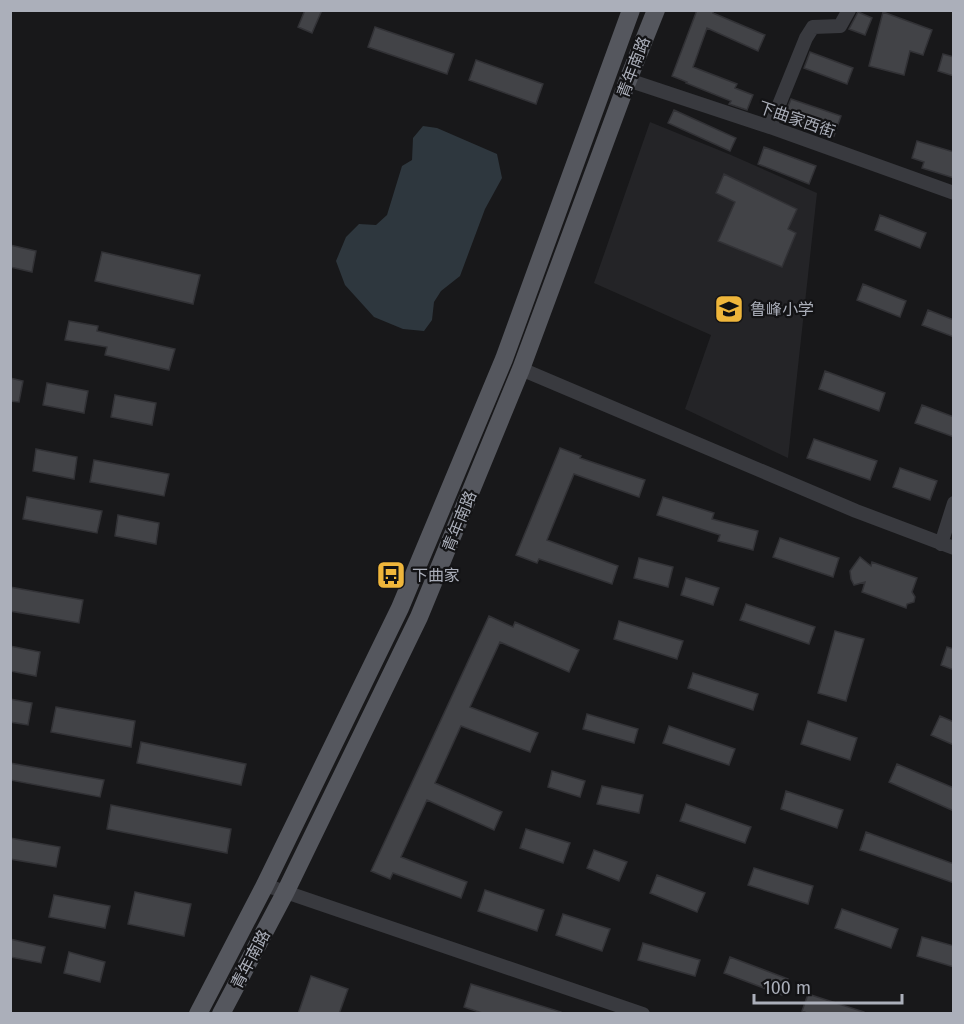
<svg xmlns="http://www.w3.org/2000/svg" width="964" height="1024" viewBox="0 0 964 1024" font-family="'Fira Sans','Noto Sans SC',sans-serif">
  <rect width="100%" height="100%" fill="#18181a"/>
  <path fill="#242427" d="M650 122 731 155 817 193 788 458 685 409 711 335 594 283Z"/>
  <path fill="#2e373e" d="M423 126 437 128 497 154 502 178 485 209 460 276 441 291 434 302 432 320 424 331 403 329 374 317 345 285 336 261 346 237 359 224 376 225 387 215 402 166 412 160 413 138Z"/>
  <path fill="#424347" stroke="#323236" stroke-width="1.5" d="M305 10H322L312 33 298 27Z
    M697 10H714L713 13 765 35 758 51 707 28 693 67 737 84 735 88 753 95 747 110 729 104 731 101 686 83 687 82 672 76Z
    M858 12 872 18 865 35 849 29Z
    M883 12 932 30 923 55 910 51 904 75 869 66Z
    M375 27 454 54 447 74 368 47Z
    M810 52 853 68 847 84 804 68Z
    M943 54 954 57V76L938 71Z
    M476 60 543 84 536 104 469 80Z
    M791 99 841 116 834 136 783 119Z
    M674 110 736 138 730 151 668 123Z
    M917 141 954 152V178L922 168 924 162 912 158Z
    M764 147 816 166 809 184 758 164Z
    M724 174 797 209 788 229 796 233 782 267 718 241 735 202 716 193Z
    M880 215 926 233 920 248 875 230Z
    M10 245 36 251 32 272 10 267Z
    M102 252 200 275 193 304 95 281Z
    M863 284 906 301 900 317 857 300Z
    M928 310 954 320V337L922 325Z
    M69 321 98 326 97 331 175 349 169 370 105 355 107 347 65 340Z
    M825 371 885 393 879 411 819 389Z
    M10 378 23 381 19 402 10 401Z
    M47 383 88 391 84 413 43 405Z
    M115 395 156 403 152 425 111 417Z
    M922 405 954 417V437L915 423Z
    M814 439 877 461 870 480 807 458Z
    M560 448 581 456 580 458 645 480 639 497 574 474 547 540 618 566 612 584 539 559 537 563 516 555Z
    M36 449 77 457 74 479 33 471Z
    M94 460 169 474 164 496 90 482Z
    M900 468 937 481 930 500 893 487Z
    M27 497 102 511 97 533 23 519Z
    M663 497 714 513 712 519 758 531 753 550 718 541 720 535 657 515Z
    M118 515 159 523 156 544 115 536Z
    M780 538 839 558 833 577 773 557Z
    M860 557 871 566 872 562 917 578 912 592 915 597 914 602 907 604 906 608 862 592 865 582 854 585 851 579 850 571Z
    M639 558 673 567 668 587 634 578Z
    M686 578 719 588 713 605 681 595Z
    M10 587 83 600 79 623 10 611Z
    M746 604 815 627 809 644 740 620Z
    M489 616 513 627 515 622 579 650 569 672 500 642 470 707 538 733 530 752 461 726 435 783 502 812 494 830 427 800 401 857 467 882 461 898 393 873 390 879 371 871Z
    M619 621 683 641 677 659 614 639Z
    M835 631 864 639 846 701 818 693Z
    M10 646 40 652 36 676 10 671Z
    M947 647 954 649V670L941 665Z
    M693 673 758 694 753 710 688 688Z
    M10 699 32 703 28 725 10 722Z
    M56 707 135 721 131 747 51 732Z
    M587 714 638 729 634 743 583 729Z
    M940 716 954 722V745L931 735Z
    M808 721 857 738 850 760 801 744Z
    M669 726 735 749 729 765 663 743Z
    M141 742 246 764 241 785 137 763Z
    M10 763 104 780 100 797 10 780Z
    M897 764 954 788V811L889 782Z
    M552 771 585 781 580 797 548 787Z
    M602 786 643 795 639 813 597 804Z
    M786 791 843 810 837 828 781 809Z
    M686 804 751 827 745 843 680 821Z
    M111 805 231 829 227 853 107 829Z
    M526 829 570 843 563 863 520 848Z
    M866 832 954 864V883L860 850Z
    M10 838 60 847 56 867 10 859Z
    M594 850 627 862 619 881 587 868Z
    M754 868 813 886 808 904 748 885Z
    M657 875 705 893 697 912 650 893Z
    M485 890 544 910 537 931 478 911Z
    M135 892 191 904 184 936 128 924Z
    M54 895 110 906 105 928 49 917Z
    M842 909 898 929 891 948 835 928Z
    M563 914 610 929 602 951 556 935Z
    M922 937 954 946V967L917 956Z
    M10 939 45 947 41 963 10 957Z
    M643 943 700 960 695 976 638 960Z
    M69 952 105 962 100 982 64 973Z
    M730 957 788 979 782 995 724 973Z
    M311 976 348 989 339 1014H298Z
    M471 984 561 1012V1014H485L464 1007Z
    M808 994 864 1012V1014H809L802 1011Z"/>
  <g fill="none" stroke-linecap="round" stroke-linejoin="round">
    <path stroke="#393a3f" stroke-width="14" d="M628 80 770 127 954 193
      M770 127 806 38 813 27 840 26 849 10
      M521 369 856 511 954 548
      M941 544 954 503
      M265 885 643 1014"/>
    <path stroke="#55575e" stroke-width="18" d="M198 1014 265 885 400 608 504 359 631 10
      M221 1014 285 893 419 617 521 369 628 80 656 10"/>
  </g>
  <defs>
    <g id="school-square" transform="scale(1.5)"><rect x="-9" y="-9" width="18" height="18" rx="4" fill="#efb63b" stroke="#131315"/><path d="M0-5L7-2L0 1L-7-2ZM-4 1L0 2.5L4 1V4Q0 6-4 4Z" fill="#111"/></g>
    <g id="bus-square" transform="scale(1.5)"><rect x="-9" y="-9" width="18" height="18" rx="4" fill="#efb63b" stroke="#131315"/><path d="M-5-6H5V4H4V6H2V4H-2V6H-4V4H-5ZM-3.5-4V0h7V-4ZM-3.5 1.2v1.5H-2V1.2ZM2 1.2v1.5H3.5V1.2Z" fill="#111"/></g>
  </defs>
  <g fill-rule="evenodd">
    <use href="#school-square" x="729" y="309"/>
    <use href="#bus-square" x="391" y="575"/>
  </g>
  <g text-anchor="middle" stroke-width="4.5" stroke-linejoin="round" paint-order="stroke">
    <g font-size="16" fill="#abafba" stroke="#131315">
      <text transform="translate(633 67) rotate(-69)" y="6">青年南路</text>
      <text transform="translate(797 119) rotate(19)" y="6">下曲家西街</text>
      <text transform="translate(459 521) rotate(-68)" y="6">青年南路</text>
      <text transform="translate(250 959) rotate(-62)" y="6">青年南路</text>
    </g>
    <g font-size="16" fill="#abafba" stroke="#131315" text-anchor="start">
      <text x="750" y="315">鲁峰小学</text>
      <text x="412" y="581">下曲家</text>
    </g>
  </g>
  <rect width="964" height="1024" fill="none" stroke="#abafba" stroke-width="24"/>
  <path d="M754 994v9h148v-9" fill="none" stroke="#abafba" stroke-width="3"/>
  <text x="763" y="994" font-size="18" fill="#abafba" stroke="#131315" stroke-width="4.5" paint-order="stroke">100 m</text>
</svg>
